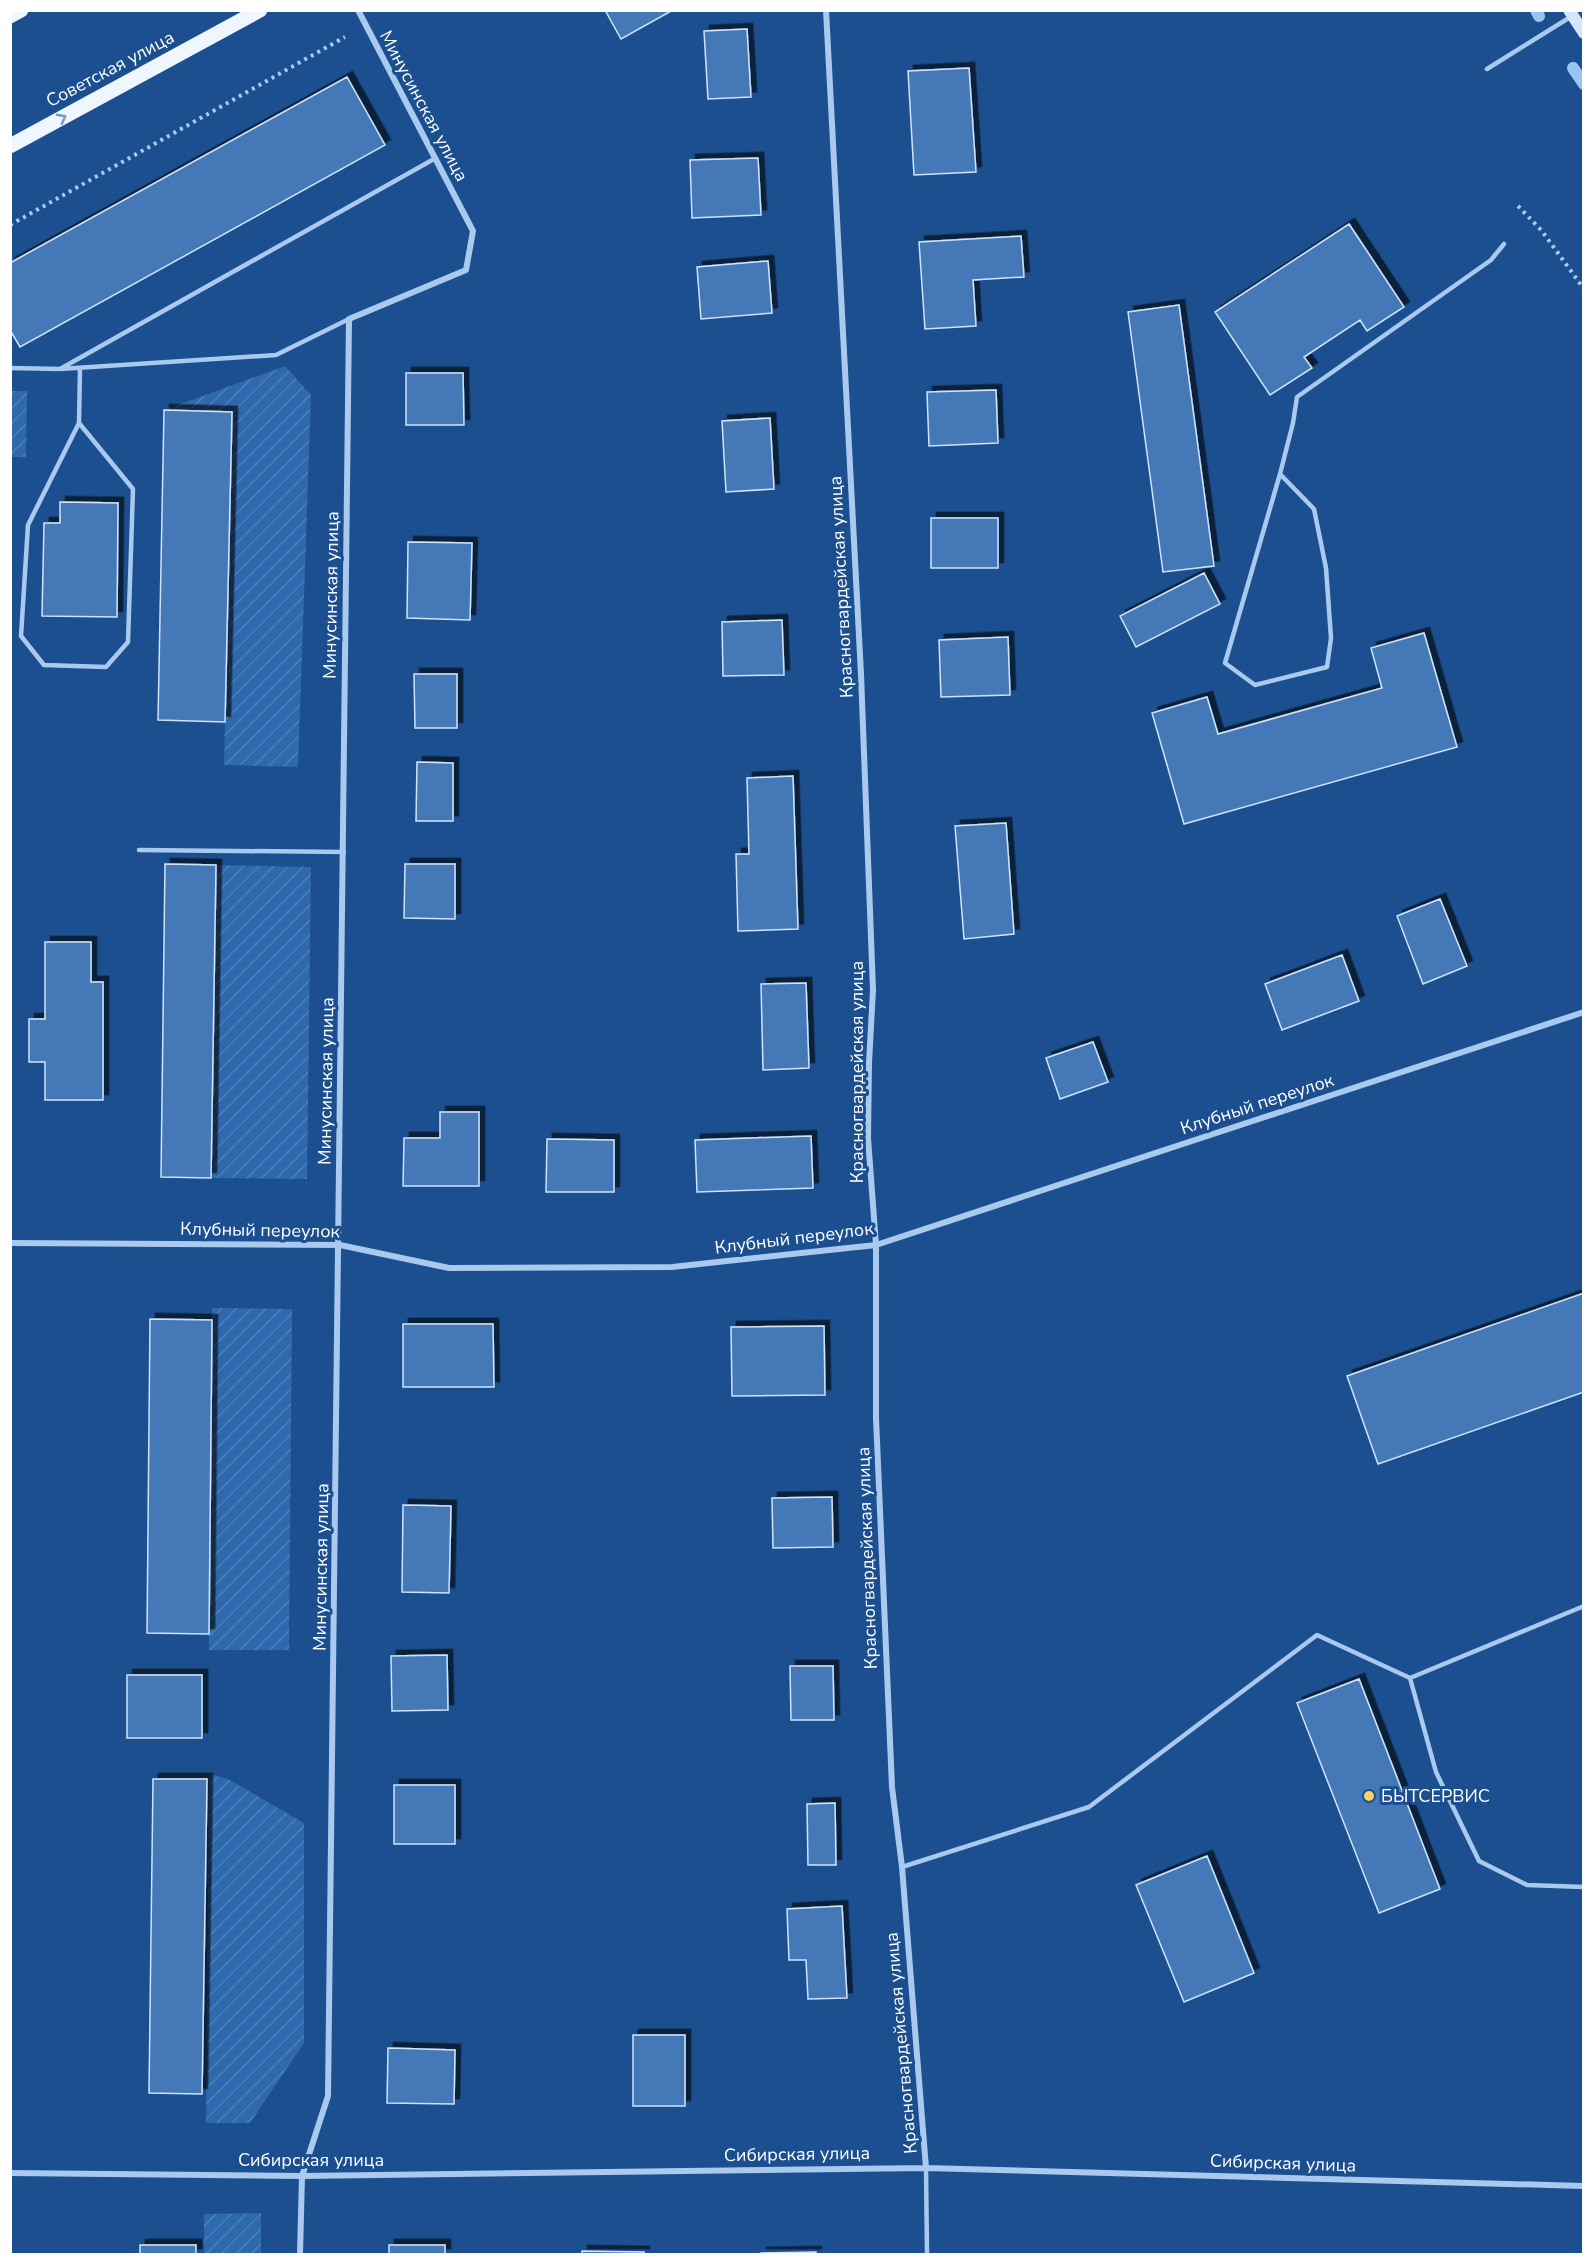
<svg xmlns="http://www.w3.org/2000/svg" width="1594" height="2265" viewBox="0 0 1594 2265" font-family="'Nunito Sans',sans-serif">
  <defs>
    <pattern id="garden-furrows" width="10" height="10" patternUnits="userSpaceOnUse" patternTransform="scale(1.5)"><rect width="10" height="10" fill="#2e69ad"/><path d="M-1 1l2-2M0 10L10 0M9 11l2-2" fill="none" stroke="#4d80b9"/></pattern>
    <filter id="shadow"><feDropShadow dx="5.5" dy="-5.5" stdDeviation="0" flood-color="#0009"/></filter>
  </defs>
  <rect width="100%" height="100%" fill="#1b4f8f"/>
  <path fill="url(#garden-furrows)" d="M285 366 311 395 298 767 224 765 232 412 164 410Z
    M11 391H27L26 457H11Z
    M216 865 311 867 307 1179 211 1178Z
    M212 1308 292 1309 289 1650H209Z
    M209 1774 228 1779 304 1823V2043L250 2123H206Z
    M261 2213V2254H204V2214Z"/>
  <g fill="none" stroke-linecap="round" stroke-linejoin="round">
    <path stroke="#9cc4f0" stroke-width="12" d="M1536 10 1539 16
      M1573 68 1584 84"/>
  </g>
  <path fill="#4478b7" stroke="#cfe3fa" stroke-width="1.5" filter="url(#shadow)" d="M605 10H673L621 39Z
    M747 29 751 97 708 99 704 31Z
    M969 68 976 172 914 175 908 71Z
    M347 77 385 145 20 347 10 330V263Z
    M758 158 761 215 692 218 690 160Z
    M1349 224 1404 307 1367 331 1360 320 1304 357 1312 368 1270 395 1215 312Z
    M1021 236 1024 277 973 280 976 326 925 329 919 242Z
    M768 261 772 313 701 319 697 267Z
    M1179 305 1214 566 1163 572 1128 312Z
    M406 373H463L464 425H406Z
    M996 390 998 443 929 446 927 392Z
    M164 410 232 412 225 722 158 720Z
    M770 418 774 489 726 492 722 421Z
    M60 502 118 503 117 617 42 616 44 523H60Z
    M931 518H998V568H931Z
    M408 542 472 543 470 620 407 618Z
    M1204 573 1220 604 1136 647 1120 616Z
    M782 620 784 675 723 676 722 622Z
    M1424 633 1457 747 1184 824 1152 713 1207 697 1218 734 1382 688 1371 648Z
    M1008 637 1010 695 941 697 939 640Z
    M414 674H457V728H415Z
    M417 762 453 763V821H416Z
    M793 776 798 929 738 931 736 854H749L747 778Z
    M1006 823 1014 934 964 939 955 826Z
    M165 864 216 865 211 1178 161 1177Z
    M405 864H455V919L404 918Z
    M1440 899 1467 966 1423 984 1397 916Z
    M45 942H91V982H103V1100H45V1062H29V1019H45Z
    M1342 955 1359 1001 1282 1030 1265 984Z
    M806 983 809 1068 763 1070 761 984Z
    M1093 1042 1108 1082 1060 1099 1046 1058Z
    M440 1112H479V1186H403L404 1138H440Z
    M811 1136 813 1188 697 1192 695 1140Z
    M547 1139 614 1140V1192H546Z
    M1584 1293V1392L1378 1464 1347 1376Z
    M150 1319 212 1320 209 1634 147 1633Z
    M403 1324H493L494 1387H403Z
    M824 1326 825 1395 732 1396 731 1327Z
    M832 1497 833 1547 773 1548 772 1498Z
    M403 1505 451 1506 449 1593 402 1592Z
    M447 1655 448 1710 392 1711 391 1656Z
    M790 1666H833L834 1720H791Z
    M127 1675H202V1738H127Z
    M1359 1679 1440 1889 1379 1913 1297 1703Z
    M153 1779H207L202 2094 149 2093Z
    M394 1785H455V1844H394Z
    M835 1803 836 1865H808L807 1804Z
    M1207 1856 1254 1973 1184 2002 1136 1885Z
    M842 1906 847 1998 808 1999 806 1960H789L787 1909Z
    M633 2035H685V2106H633Z
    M388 2048 455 2050 454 2104 387 2103Z
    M140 2245H196V2254H140Z
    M389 2245H445V2254H389Z
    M582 2251 644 2252V2254H582Z
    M816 2252V2254H761V2253Z"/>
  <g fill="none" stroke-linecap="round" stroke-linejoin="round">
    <path stroke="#a9c9ee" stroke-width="4" stroke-dasharray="3 4.5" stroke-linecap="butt" d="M1518 206 1542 231 1584 289
      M10 225 345 37"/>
    <path stroke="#a9c9ee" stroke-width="4.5" d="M1487 69 1572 16
      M10 368 60 369 276 355 349 319
      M60 369 434 159
      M79 423 133 489 128 642 106 667 44 665 21 636 28 525 79 423 80 368
      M1280 474 1225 663 1255 685 1327 667 1331 638 1326 568 1314 509 1280 474 1293 423 1297 397 1491 260 1504 244
      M139 850 344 852
      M1410 1678 1584 1606
      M902 1867 1089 1807 1317 1635 1410 1678 1436 1772 1479 1861 1527 1885 1584 1887
      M926 2168 927 2254"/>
    <path stroke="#a9c9ee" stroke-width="6" d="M826 10 861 674 873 990 869 1063 868 1138 876 1245V1418L892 1787 902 1867 926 2168
      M10 1243 340 1245 449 1268 672 1267 876 1245 1584 1012
      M10 2173 302 2176 926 2168 1584 2186
      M300 2254 302 2176 328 2096 349 319 466 270 473 231 358 10"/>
    <path stroke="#d6e6fa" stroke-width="12" d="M1569 10 1584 33"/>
    <path stroke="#f0f6ff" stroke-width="15" d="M10 16 21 10
      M10 146 260 10"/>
  </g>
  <defs><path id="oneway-chevron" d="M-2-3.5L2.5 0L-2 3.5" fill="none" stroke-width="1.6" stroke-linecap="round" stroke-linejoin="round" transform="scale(1.5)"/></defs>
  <use stroke="#7b9ac1" href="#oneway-chevron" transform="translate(62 118) rotate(-28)"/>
  <circle fill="#ffd166" stroke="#1b4f8f" stroke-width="2" cx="1369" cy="1796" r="6"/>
  <g text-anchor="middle" stroke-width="6" stroke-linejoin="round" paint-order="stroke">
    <g font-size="18" fill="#fff" stroke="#1b4f8f">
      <text transform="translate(110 69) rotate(-28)" y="6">Советская улица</text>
      <text transform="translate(424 106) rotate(62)" y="6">Минусинская улица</text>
      <text transform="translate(841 587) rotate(-93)" y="6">Красногвардейская улица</text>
      <text transform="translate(331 595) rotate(-89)" y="6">Минусинская улица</text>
      <text transform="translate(857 1072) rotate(-90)" y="6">Красногвардейская улица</text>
      <text transform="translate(326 1081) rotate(-89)" y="6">Минусинская улица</text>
      <text transform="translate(1257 1104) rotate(-18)" y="6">Клубный переулок</text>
      <text transform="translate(260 1230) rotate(1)" y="6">Клубный переулок</text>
      <text transform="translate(794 1238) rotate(-7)" y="6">Клубный переулок</text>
      <text transform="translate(867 1558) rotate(-92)" y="6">Красногвардейская улица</text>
      <text transform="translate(321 1567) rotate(-89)" y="6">Минусинская улица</text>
      <text transform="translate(901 2043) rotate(-95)" y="6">Красногвардейская улица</text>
      <text transform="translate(797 2154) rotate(-1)" y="6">Сибирская улица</text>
      <text x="311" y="2166">Сибирская улица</text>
      <text transform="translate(1283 2163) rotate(2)" y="6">Сибирская улица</text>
    </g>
    <g font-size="18" fill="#fff" stroke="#1b4f8f" text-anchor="start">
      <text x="1381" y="1802">БЫТСЕРВИС</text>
    </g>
  </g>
  <rect width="1594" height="2265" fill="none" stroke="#ffffff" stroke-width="24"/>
</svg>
